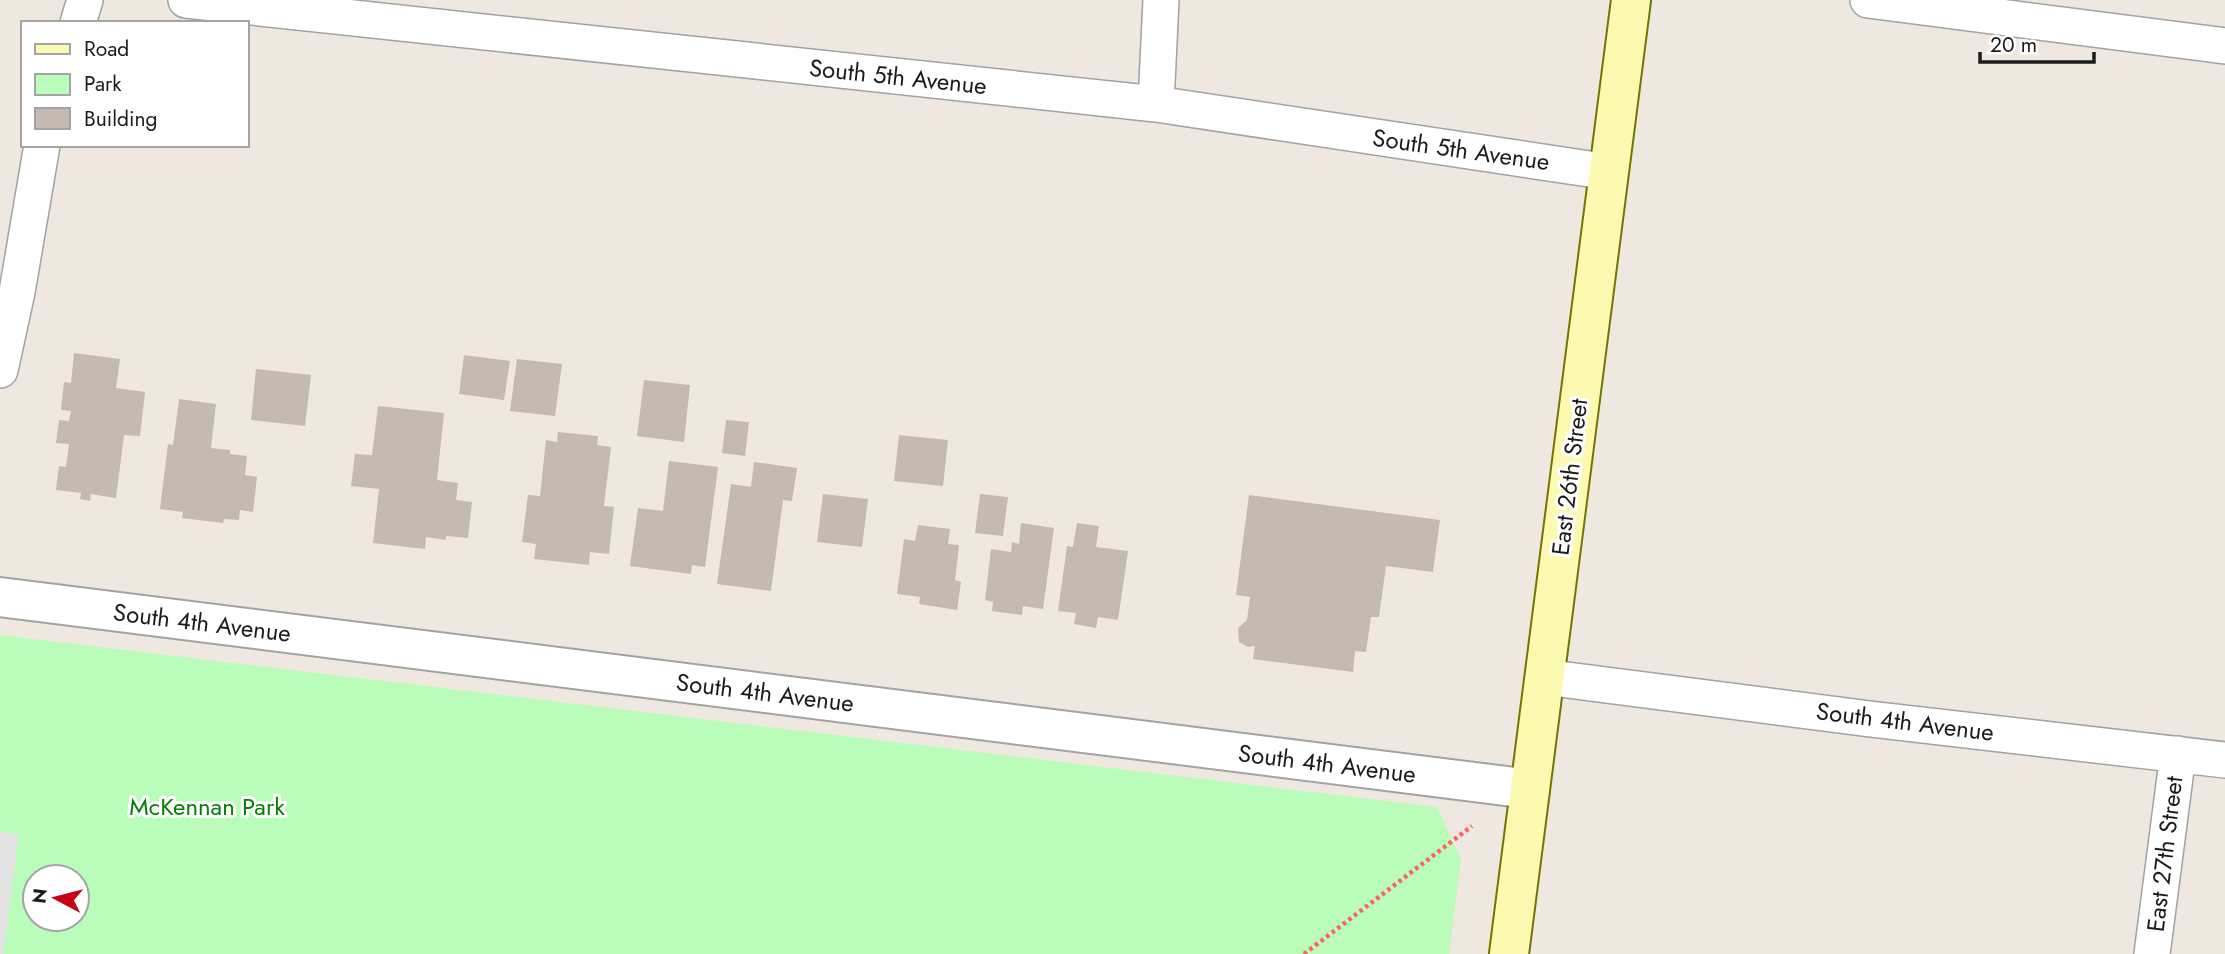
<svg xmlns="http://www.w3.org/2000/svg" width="2225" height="954" viewBox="0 0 2225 954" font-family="Jost,sans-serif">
  <rect width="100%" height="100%" fill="#eee8e0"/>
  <path fill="#bafcb9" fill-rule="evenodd" d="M0 635 1437 807 1461 859 1449 954H0ZM35 877H77V919H35Z"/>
  <path fill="#e3e3e3" d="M0 832 19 835 3 954H0Z"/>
  <path fill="#c5b9b3" d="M74 353 120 359 116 388 145 392 140 436 124 435 116 498 91 494 90 501 80 499 81 493 56 490 59 466 66 467 69 444 56 443 59 420 69 421 71 411 61 410 64 382 71 383Z
    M464 355 510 361 504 400 459 394Z
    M517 359 562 364 555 416 510 411Z
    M256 369 311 375 305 426 251 420Z
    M644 380 690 385 684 442 637 436Z
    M179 399 216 404 211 448 230 450V454L247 456 245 475 257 477 253 512 240 510 239 520 224 519 223 523 182 518 183 512 160 509 168 444 173 445Z
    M378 406 444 413 437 480 458 483 456 500 472 502 468 538 446 536V540L426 537 425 549 373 543 379 489 351 486 355 454 372 455Z
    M726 420 749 422 745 456 722 453Z
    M558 432 598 436 597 445 611 447 604 506 614 507 609 554 590 552 589 565 534 559 536 544 522 542 528 495 540 496 546 440 557 442Z
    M899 435 948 440 943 486 894 481Z
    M669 461 718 467 705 567 692 565 691 574 630 566 638 508 663 511Z
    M754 462 797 468 792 501 783 500 771 591 717 584 731 484 751 487Z
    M823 494 868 499 862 547 817 542Z
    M980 494 1008 497 1003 536 975 533Z
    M1249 495 1440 520 1433 572 1386 566 1379 617H1371L1366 652 1355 651 1353 672 1253 659 1255 646 1248 647 1239 642 1238 628 1247 620 1250 597 1236 595Z
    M1021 523 1054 528 1043 609 1023 606 1022 615 992 611 993 602 985 600 991 549 1011 552 1012 542 1019 544Z
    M1077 523 1099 526 1096 547 1128 551 1118 620 1098 617 1096 628 1074 624 1076 613 1058 611 1067 546 1073 547Z
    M918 525 950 529 948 544 959 545 955 580 961 582 957 610 919 604 920 597 897 594 904 539 915 541Z"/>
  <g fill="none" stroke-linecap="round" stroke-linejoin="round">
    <g stroke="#a2a2a2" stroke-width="38">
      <path id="minor" d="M186 0 1156 104 1609 172
        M1868 0 2225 46
        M78 23 85 0
        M1156 104 1161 0
        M0 370 17 292 42 145
        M1544 677 1870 719 2225 760
        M2152 954 2178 754"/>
    </g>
    <g stroke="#a2a2a2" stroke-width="42">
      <path id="tertiary" d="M0 597 1530 789"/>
    </g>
    <g stroke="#737500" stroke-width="42">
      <path id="secondary" d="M1509 954 1631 0"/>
    </g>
    <path stroke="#ff6160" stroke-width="4.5" stroke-dasharray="3.5 3.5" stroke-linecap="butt" d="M1304 954 1472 826"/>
    <use href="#minor" stroke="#fff" stroke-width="35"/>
    <use href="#tertiary" stroke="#fff" stroke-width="38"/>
    <use href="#secondary" stroke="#fcf9b0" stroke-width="38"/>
  </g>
  <g text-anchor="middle" stroke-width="6" stroke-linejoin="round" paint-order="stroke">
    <g font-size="24" fill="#1b1b1b" stroke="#fff">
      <text transform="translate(898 77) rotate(6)" y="8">South 5th Avenue</text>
      <text transform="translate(1461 150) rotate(8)" y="8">South 5th Avenue</text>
      <text transform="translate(1570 477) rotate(-83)" y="8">East 26th Street</text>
      <text transform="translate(202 623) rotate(7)" y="8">South 4th Avenue</text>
      <text transform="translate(765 693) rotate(7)" y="8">South 4th Avenue</text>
      <text transform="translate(1905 722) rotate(7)" y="8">South 4th Avenue</text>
      <text transform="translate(1327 764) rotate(7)" y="8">South 4th Avenue</text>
      <text transform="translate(2165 854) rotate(-83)" y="8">East 27th Street</text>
    </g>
    <g font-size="24" fill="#077d06" stroke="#fff">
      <text x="207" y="815">McKennan Park</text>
    </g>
  </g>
  <rect x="21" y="21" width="228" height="126" fill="#ffffff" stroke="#a4a4a4" stroke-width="2"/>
  <rect x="35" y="44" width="35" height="10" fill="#fcf9b0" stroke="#a4a4a4" stroke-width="2"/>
  <text x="84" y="56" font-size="21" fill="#1b1b1b">Road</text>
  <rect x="35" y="74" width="35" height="21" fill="#bafcb9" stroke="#a4a4a4" stroke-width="2"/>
  <text x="84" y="91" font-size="21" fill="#1b1b1b">Park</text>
  <rect x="35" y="108" width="35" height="21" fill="#c5b9b3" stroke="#a4a4a4" stroke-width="2"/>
  <text x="84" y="126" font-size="21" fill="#1b1b1b">Building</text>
  <g transform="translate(56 898) rotate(277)"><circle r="33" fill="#ffffff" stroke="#a4a4a4" stroke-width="2"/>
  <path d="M0-5L12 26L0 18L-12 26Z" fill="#c70012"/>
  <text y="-10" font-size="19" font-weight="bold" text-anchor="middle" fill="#1b1b1b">N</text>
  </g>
  <path d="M1980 52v10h114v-10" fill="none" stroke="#1b1b1b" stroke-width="3.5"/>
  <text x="1990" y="52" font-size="21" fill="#1b1b1b" stroke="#ffffff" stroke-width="5" paint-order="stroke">20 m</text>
</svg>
